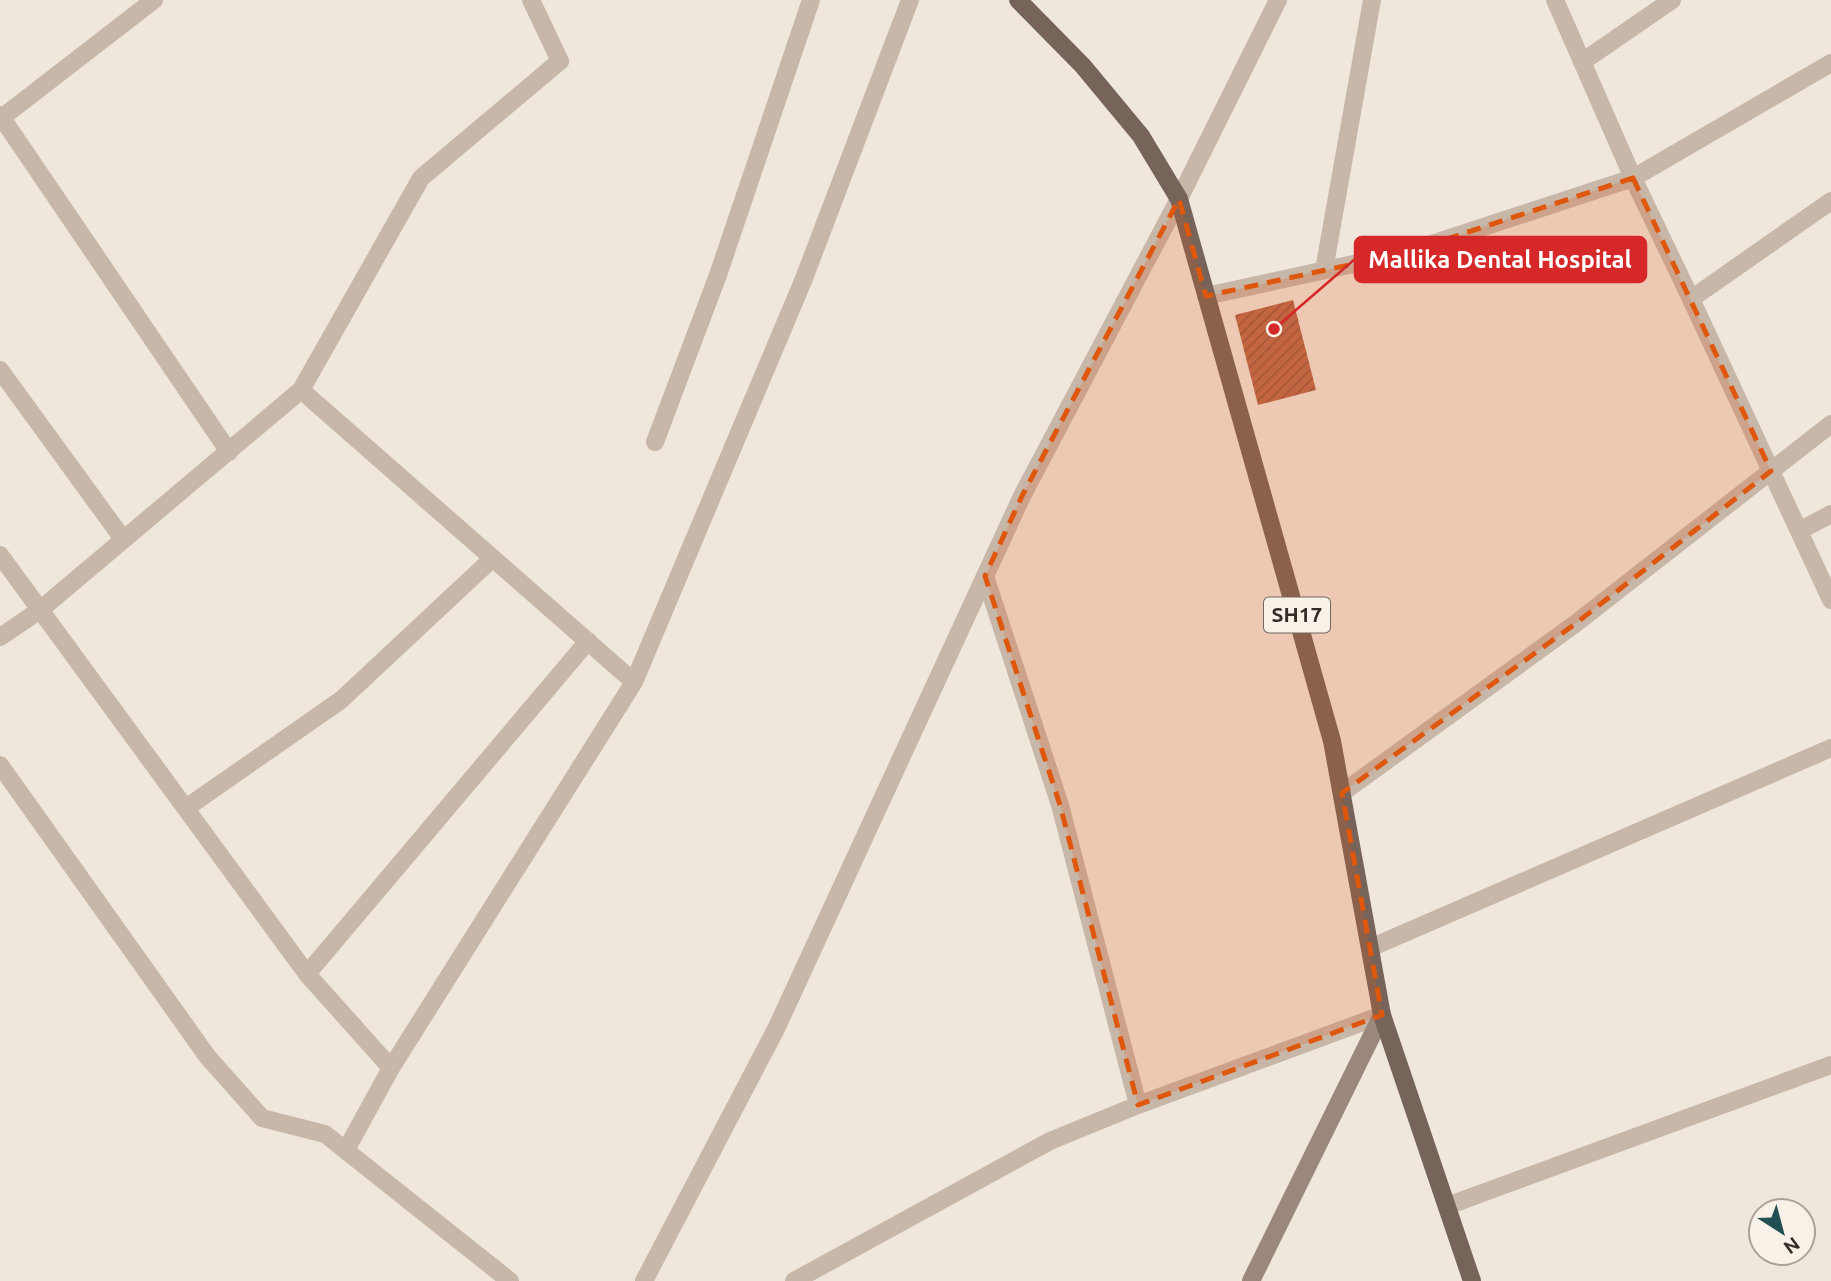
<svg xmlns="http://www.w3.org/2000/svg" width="1831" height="1281" viewBox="0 0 1831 1281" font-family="Ubuntu,sans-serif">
  <defs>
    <pattern id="building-hatch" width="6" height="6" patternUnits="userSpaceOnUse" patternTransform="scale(1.75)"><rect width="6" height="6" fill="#bc6a4e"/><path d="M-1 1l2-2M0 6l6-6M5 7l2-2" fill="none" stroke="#9a5741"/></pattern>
  </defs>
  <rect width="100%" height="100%" fill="#f0e7dc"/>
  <path fill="url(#building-hatch)" d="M1293 300 1316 390 1258 405 1235 315Z"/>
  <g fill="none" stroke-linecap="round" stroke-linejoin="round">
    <path stroke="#c7b7a9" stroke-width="18" d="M1555 0 1633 178 1691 299 1831 600
      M1582 62 1672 0
      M0 115 229 452
      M0 119 154 0
      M1324 270 1372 0
      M1206 296 1404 253 1633 178 1831 63
      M1691 299 1831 201
      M0 370 123 539
      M301 390 634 682
      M655 442 718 275 811 0
      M1799 531 1831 514
      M0 555 307 974 391 1068
      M985 576 1060 805 1138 1105
      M0 637 40 610 301 390 421 178 560 61 531 0
      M0 765 207 1056 262 1118 325 1134 510 1281
      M1342 793 1575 624 1831 424
      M186 808 341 700 493 558
      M1370 948 1831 748
      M307 974 588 641
      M346 1150 391 1068 634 682 803 281 910 0
      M1447 1206 1831 1065
      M644 1281 776 1029 1022 496 1179 199 1278 0
      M794 1281 1050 1141 1138 1105 1382 1015"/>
    <path stroke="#9b877b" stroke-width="18" d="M1251 1281 1382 1015"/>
    <path stroke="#76645b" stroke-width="18" d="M1018 0 1083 66 1141 136 1179 199 1332 741 1382 1015 1472 1281"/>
  </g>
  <path fill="#df570d" fill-opacity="0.2" stroke="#df570d" stroke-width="5" stroke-dasharray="14 9" stroke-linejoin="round" d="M1633 178 1771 471 1575 624 1342 793 1382 1015 1138 1105 1060 805 985 576 1022 496 1179 199 1206 296 1404 253Z"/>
  <g text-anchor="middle" stroke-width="5" stroke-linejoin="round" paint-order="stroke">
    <rect fill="#f8f1e8" stroke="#706762" stroke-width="2" x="1264" y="597.5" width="66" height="35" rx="5"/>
    <g font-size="21" font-weight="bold" fill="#352c28">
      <text x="1297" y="622">SH17</text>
    </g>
  </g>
  <path fill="none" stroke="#d62828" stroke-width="2.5" d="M1274 329L1355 259"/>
  <circle fill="#d62828" stroke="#f8f1e8" stroke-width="2.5" cx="1274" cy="329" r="7"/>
  <rect fill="#d62828" stroke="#d62828" stroke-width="2.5" x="1355" y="237" width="291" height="45" rx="7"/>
  <g font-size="24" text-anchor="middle" font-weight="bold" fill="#fff">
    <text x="1500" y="268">Mallika Dental Hospital</text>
  </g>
  <g transform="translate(1782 1232) rotate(144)"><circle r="33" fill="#f8f1e8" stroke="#aaa29b" stroke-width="2"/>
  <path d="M0-5L12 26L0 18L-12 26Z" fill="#214f53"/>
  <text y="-10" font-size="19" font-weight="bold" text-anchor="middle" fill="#352c28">N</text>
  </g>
</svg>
